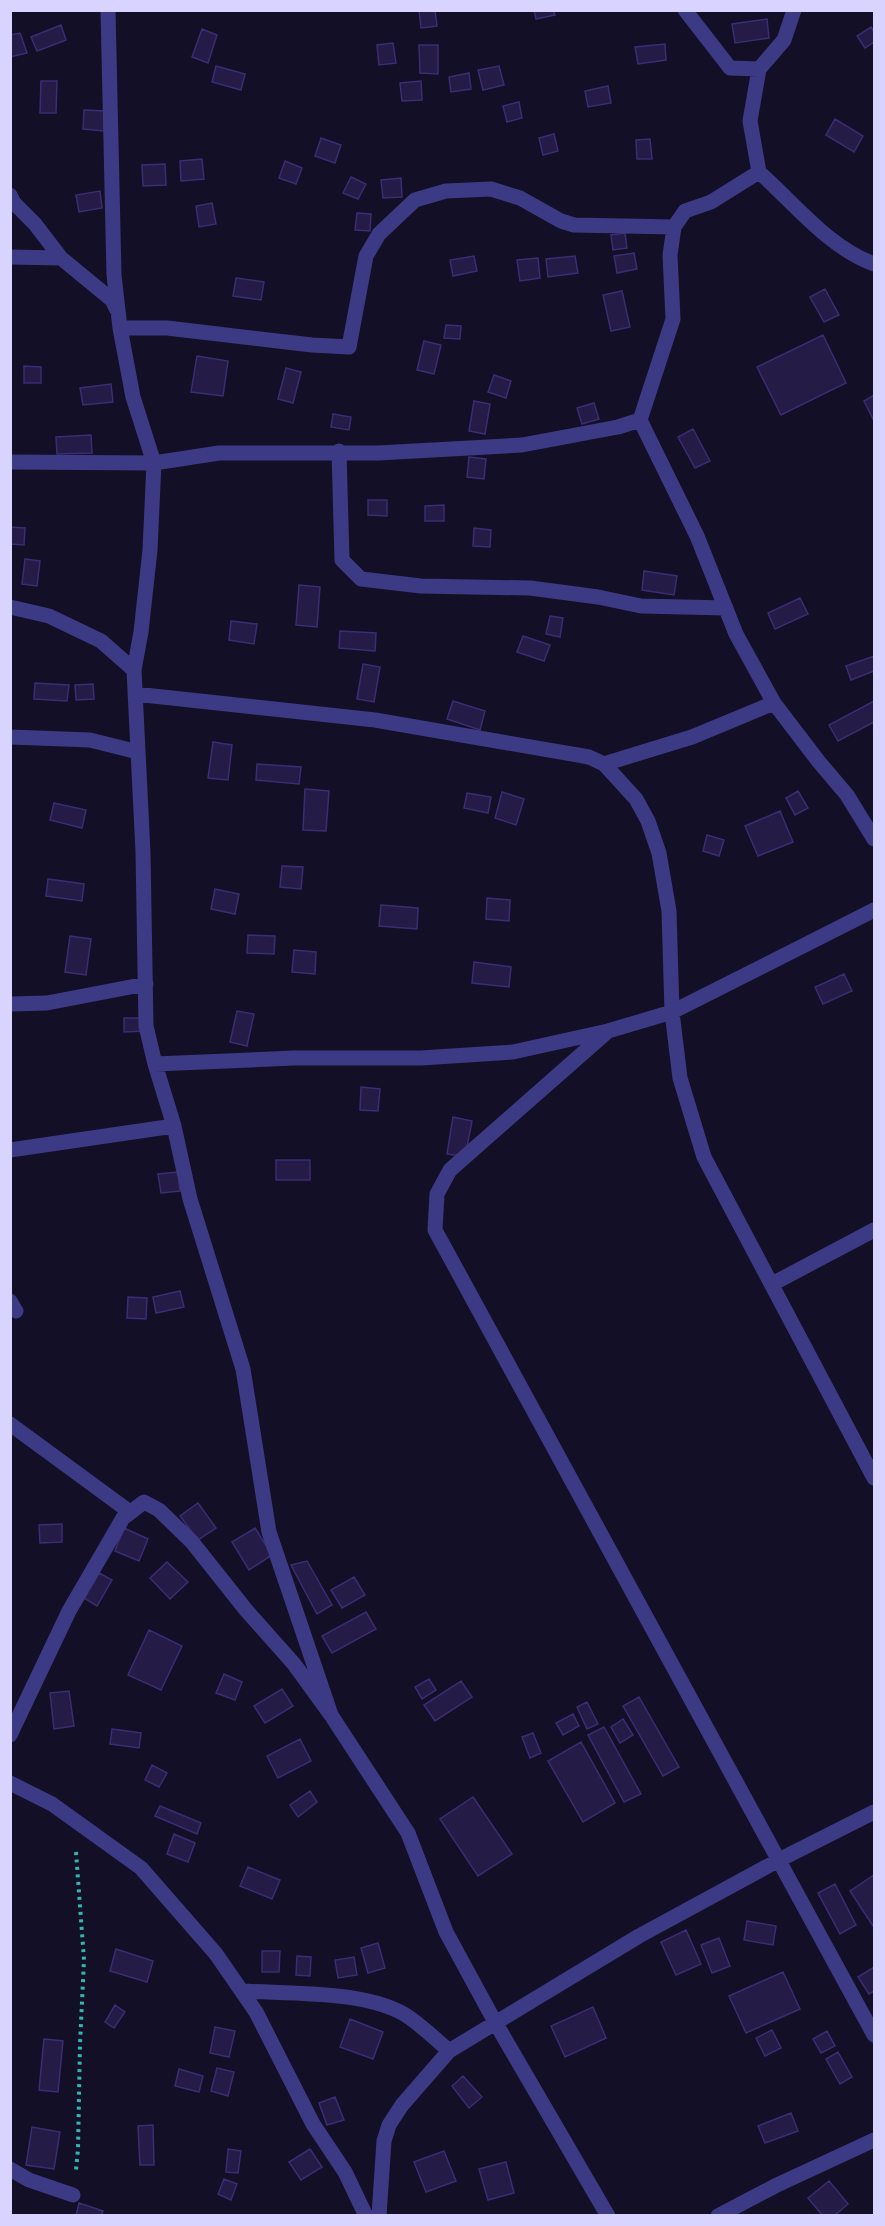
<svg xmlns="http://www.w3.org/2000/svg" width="885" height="2226" viewBox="0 0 885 2226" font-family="'PT Sans Narrow',sans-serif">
  <rect width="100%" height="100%" fill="#130f26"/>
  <path fill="#241b47" stroke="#3b2d73" stroke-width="1.5" d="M419 10H435L437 26 421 28Z
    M534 10H553L555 15 536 19Z
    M767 19 769 38 735 43 732 24Z
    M61 25 66 40 37 51 31 37Z
    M871 27 874 32V42L865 48 857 36Z
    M202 29 217 35 208 63 192 57Z
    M20 33 27 53 10 57V35Z
    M393 43 396 63 379 65 377 45Z
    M665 44 666 60 638 64 635 47Z
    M419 45H438V74L420 73Z
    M216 66 245 74 241 90 212 82Z
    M499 66 504 85 483 90 478 70Z
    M469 73 471 89 451 92 449 77Z
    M41 81H57L56 113H40Z
    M421 81 422 100 402 101 400 83Z
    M608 86 611 103 588 107 585 91Z
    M519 102 522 118 507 122 503 106Z
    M84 110 106 111 104 131 83 129Z
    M835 119 863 136 854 152 826 135Z
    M554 134 558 151 543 155 539 138Z
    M321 138 341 145 335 163 315 156Z
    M650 139 652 159H637L636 140Z
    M202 159 204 179 181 181 180 161Z
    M285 161 302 168 296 184 279 178Z
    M165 164 166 185 143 186 142 165Z
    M351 177 366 184 358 199 343 193Z
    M401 178 402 197 383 198 381 180Z
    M100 191 102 208 79 212 76 195Z
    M212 203 216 224 199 227 196 206Z
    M357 213 371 214 370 231 355 230Z
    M625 233 627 248 613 250 611 235Z
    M634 253 637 269 617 273 614 256Z
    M474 256 477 271 453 276 450 260Z
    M575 256 578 273 548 277 546 259Z
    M538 258 540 278 520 281 517 260Z
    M236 278 264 282 261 300 233 296Z
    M825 289 839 315 824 322 810 297Z
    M622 291 630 327 611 331 603 295Z
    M446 325 461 326 460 339 444 338Z
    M823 335 846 383 781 415 757 367Z
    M424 341 441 345 434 374 417 370Z
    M197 356 228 361 223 396 191 392Z
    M24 366 41 367V383H24Z
    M286 368 301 372 293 403 278 399Z
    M494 375 511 381 506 398 488 392Z
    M111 384 113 402 83 405 80 388Z
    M874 395V421L864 401Z
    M474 401 490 404 485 434 469 431Z
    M594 403 599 419 582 424 577 408Z
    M333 414 351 417 349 430 331 427Z
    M693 429 710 461 695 468 678 437Z
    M91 435 92 453 57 454 56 437Z
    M469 457 486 459 484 479 467 477Z
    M368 500H387V516L368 515Z
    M444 505V521H425V506Z
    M10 527 25 528 24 545 10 544Z
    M474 528 491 530 490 547 473 546Z
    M25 559 40 561 37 586 22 584Z
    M644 571 677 576 674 595 642 590Z
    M299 585 320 587 317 627 296 625Z
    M800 598 808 614 775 629 768 613Z
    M550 616 563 618 560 637 546 634Z
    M231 621 257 624 254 644 229 640Z
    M340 631 376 633 375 651 339 648Z
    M523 636 550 645 544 661 517 652Z
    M874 656V671L851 680 846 666Z
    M363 664 380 667 374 702 357 699Z
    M35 683 69 685 67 701 34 699Z
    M93 684 94 699 76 700 75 685Z
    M453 701 485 711 480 730 447 719Z
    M874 701V722L838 741 829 725Z
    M213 742 232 745 228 780 208 778Z
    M257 764 301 767 299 784 256 780Z
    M305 789 329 791 326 831 303 830Z
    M798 791 808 808 795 815 786 798Z
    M502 792 524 799 516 825 495 818Z
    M467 793 491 797 488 813 464 808Z
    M54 803 86 810 82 828 50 820Z
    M780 811 793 842 758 856 745 826Z
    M707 835 724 840 719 856 703 851Z
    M282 866 303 867 301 889 280 887Z
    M48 879 84 884 82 901 46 896Z
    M215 889 239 894 235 914 211 909Z
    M487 898 510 900 509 921 486 919Z
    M381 905 418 908 417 929 379 926Z
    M248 935 275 936 274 954 247 953Z
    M70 936 91 939 86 975 65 972Z
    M294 950 316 952 315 974 292 972Z
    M474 962 511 967 509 987 472 983Z
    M844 974 852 991 823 1004 815 987Z
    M237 1011 254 1014 247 1046 230 1042Z
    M124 1018H145L146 1031 124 1032Z
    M361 1087 380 1089 378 1111 360 1110Z
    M453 1117 472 1121 465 1157 447 1154Z
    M276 1160H310V1180H276Z
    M178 1172 180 1191 161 1193 158 1174Z
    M180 1291 184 1307 156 1313 153 1297Z
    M128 1297 147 1298 146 1319 127 1318Z
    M198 1503 216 1528 198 1540 180 1516Z
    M62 1524V1542L40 1543 39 1525Z
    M124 1528 148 1539 139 1561 115 1551Z
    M255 1528 272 1555 249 1570 232 1542Z
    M307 1561 332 1605 317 1614 291 1565Z
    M167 1562 188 1582 170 1599 150 1578Z
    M99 1573 112 1580 97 1606 84 1598Z
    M354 1577 365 1595 342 1608 331 1590Z
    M366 1612 376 1629 332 1653 322 1636Z
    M149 1630 182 1646 161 1690 128 1675Z
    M224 1674 242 1682 235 1700 216 1693Z
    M429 1679 436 1690 422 1699 415 1687Z
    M461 1681 472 1697 435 1721 424 1705Z
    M282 1689 293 1706 265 1723 254 1706Z
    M69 1691 74 1726 54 1729 50 1693Z
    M639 1697 679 1767 663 1776 623 1706Z
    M587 1702 598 1724 587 1729 577 1707Z
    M573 1714 579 1726 563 1735 556 1723Z
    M623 1719 633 1735 620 1743 611 1727Z
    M604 1727 641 1794 624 1802 588 1735Z
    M112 1729 141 1733 139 1748 110 1744Z
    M533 1733 541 1753 530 1758 522 1737Z
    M300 1739 311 1761 278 1778 267 1756Z
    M581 1742 615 1803 583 1822 548 1761Z
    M152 1765 167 1773 159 1787 145 1780Z
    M310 1791 317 1802 298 1817 290 1805Z
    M473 1797 512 1854 478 1876 440 1819Z
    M160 1806 201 1823 197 1834 155 1816Z
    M174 1834 195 1843 188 1862 167 1854Z
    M248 1867 280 1880 272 1899 240 1886Z
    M874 1875V1925L873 1926 850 1891Z
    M835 1884 856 1925 840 1934 818 1893Z
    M747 1921 776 1926 773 1945 744 1940Z
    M686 1930 701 1964 676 1975 661 1942Z
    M719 1938 730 1966 712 1973 701 1945Z
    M378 1943 385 1968 368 1973 361 1948Z
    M116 1949 153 1961 147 1982 110 1971Z
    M262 1951H280L279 1972H262Z
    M297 1956 311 1957 310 1976 296 1975Z
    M354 1957 357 1975 338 1978 335 1960Z
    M874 1967V1991L869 1994 858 1977Z
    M783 1972 800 2009 746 2033 729 1996Z
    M115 2005 125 2012 114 2028 105 2022Z
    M593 2007 606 2038 565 2057 551 2026Z
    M350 2019 383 2032 373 2059 340 2047Z
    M215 2027 235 2031 229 2057 210 2053Z
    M772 2030 781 2048 765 2056 756 2038Z
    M827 2031 835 2046 821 2053 813 2039Z
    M44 2039 63 2041 58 2092 39 2090Z
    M838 2052 852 2077 840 2084 826 2059Z
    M217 2068 234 2072 228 2096 211 2091Z
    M179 2069 203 2076 199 2092 175 2086Z
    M463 2076 482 2097 469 2108 452 2086Z
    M335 2097 344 2120 327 2125 319 2103Z
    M791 2113 798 2131 765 2143 758 2126Z
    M153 2125 154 2165H140L138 2126Z
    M32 2127 60 2132 54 2169 26 2165Z
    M228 2149 241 2151 238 2173 226 2172Z
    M310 2149 322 2167 301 2180 289 2162Z
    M444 2151 456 2181 426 2192 414 2162Z
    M506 2162 514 2193 488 2200 479 2169Z
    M224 2179 237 2184 231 2200 218 2194Z
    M829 2181 848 2204 834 2216H823L808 2198Z
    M79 2203 103 2211 101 2216H76Z"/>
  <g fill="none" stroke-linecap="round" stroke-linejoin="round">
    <path stroke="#2fb8b0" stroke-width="4" stroke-dasharray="3 4.5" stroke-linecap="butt" d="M76 1852 84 1960 80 2044 78 2149 76 2170"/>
    <path stroke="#3d3a85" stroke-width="15" d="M108 10 114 275 120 328 133 397 154 463 150 550 141 632 134 670 143 852 146 1026 155 1064 174 1126 190 1199 243 1369 269 1532 331 1715
      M685 10 730 68 759 69
      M794 10 784 40 759 69 750 121 759 172 711 202 685 211 674 227 670 255 673 319 640 420 697 536 736 634 774 703 819 762 847 795 874 839
      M759 172C795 204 828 247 874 264
      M10 195 14 203 35 224 61 258 112 300 117 310
      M10 257 61 258
      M120 328H167L312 345 349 347 366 256 379 234 415 200 446 191 491 189 520 198 561 221 574 225 674 227
      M339 451 342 560 361 579 421 586 530 588 598 597 641 606 726 608
      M10 462 154 463 219 453H378L522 445 618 427 640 420
      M10 607 49 616 101 641 134 670
      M135 694 375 720 589 757 604 764 636 799 648 821 659 853 669 911 672 1012 680 1078 704 1157 874 1478
      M10 737 90 740 138 752
      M604 764 692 737 774 703
      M10 1004 47 1003 146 984
      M608 1031 450 1170 437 1194 435 1230 874 2035
      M155 1064 294 1058H421L513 1052 608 1031 672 1012 874 910
      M10 1150 174 1126
      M772 1284 874 1230
      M10 1301 16 1311
      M10 1424 130 1512
      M10 1735 69 1611 123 1518 144 1502 159 1510 192 1542 246 1610 294 1664 331 1715 408 1833 446 1932 495 2022 608 2216
      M10 1783 52 1804 141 1868 216 1954 256 2012 313 2124 345 2172 366 2216
      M242 1991C290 1994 371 1990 410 2018 424 2028 437 2040 449 2051
      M10 2169 29 2180 73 2195
      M379 2216 384 2141 389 2125 402 2105 449 2051 639 1936 779 1860 874 1812
      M718 2216 777 2185 874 2140"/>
  </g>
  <rect width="885" height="2226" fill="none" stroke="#d9d4ff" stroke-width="24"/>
</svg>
